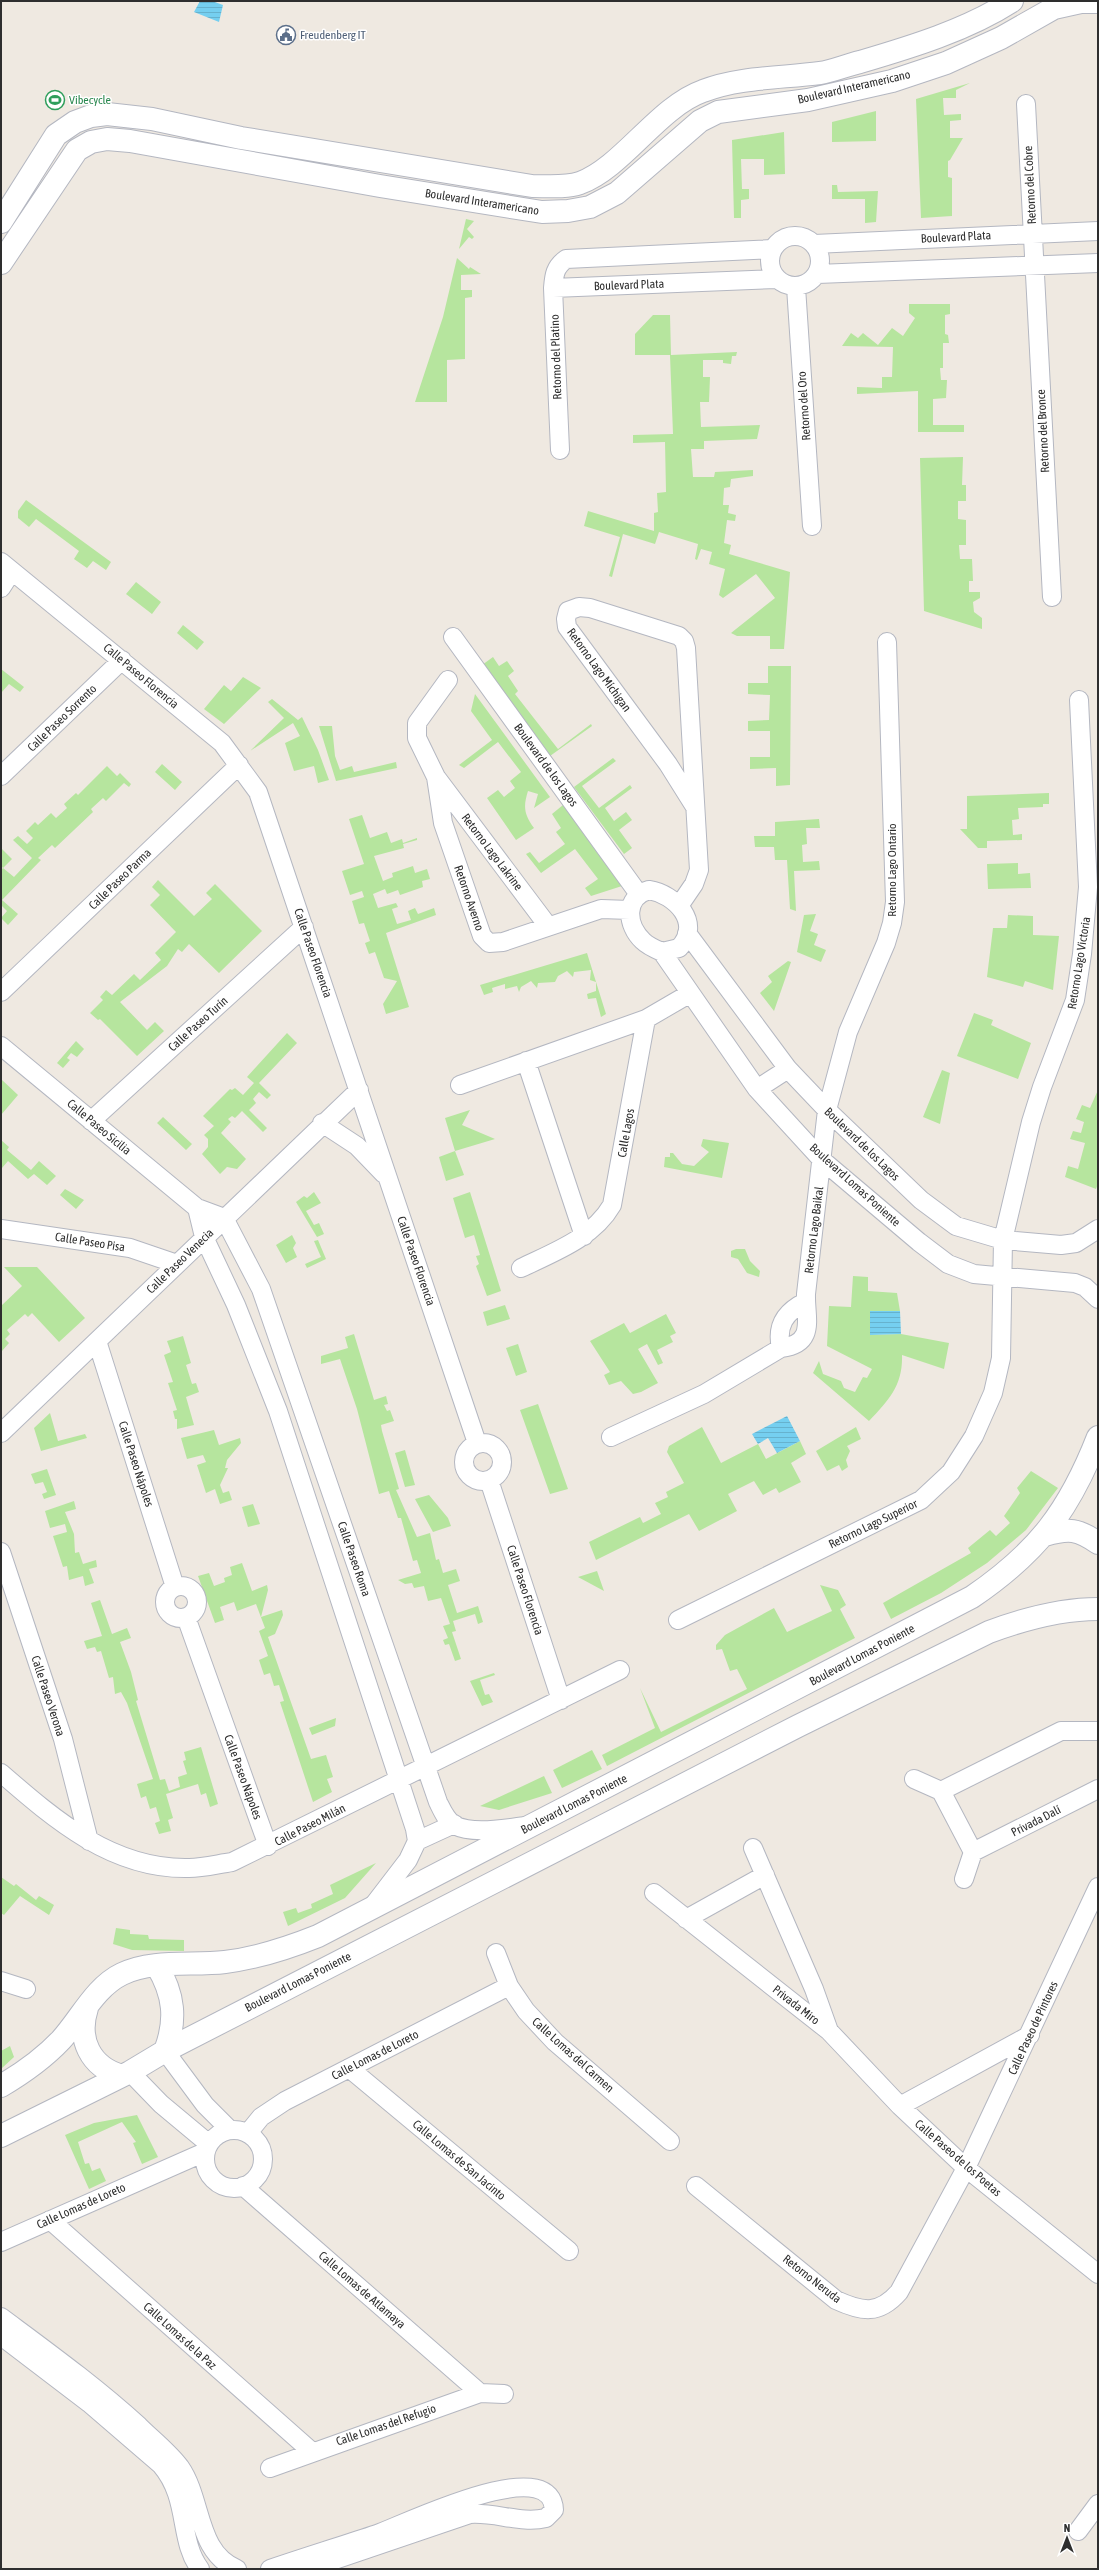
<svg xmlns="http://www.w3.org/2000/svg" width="1099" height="2570" viewBox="0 0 1099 2570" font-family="'Asap Condensed',sans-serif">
  <defs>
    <pattern id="water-rules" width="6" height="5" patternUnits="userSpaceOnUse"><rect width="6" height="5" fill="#75cff0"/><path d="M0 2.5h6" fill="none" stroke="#66b2ce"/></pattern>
  </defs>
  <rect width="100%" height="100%" fill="#efe9e1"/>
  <path fill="#b6e59e" d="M970 83 956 90V98H943L944 115 961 114V120L950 121V138H963L950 160 948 161V177L952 178V216L921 218 916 99Z
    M876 111V141L832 142V122Z
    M784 132 785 174 764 175V159H741L742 189H749V199L741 200V218H734L732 140Z
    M832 185H837L838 192 878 191 876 222 865 223V199H832Z
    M466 219 474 221 467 229 474 237 472 239 469 237 459 249Z
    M457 258 469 269 470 267 481 274 461 275V290H472V297L465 298V359L447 360V402H415L443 317Z
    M909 304H950V314L945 315V334L948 335 949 343H943V368H940L941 380H947L946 398 933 399V425H964V432H918V391L857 394V387L882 388V377H892L893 347 842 346 851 333 858 338 863 333 878 345 892 328 903 336 915 318 909 313Z
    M653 315H670L671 355 737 352 736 356H732L731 364 723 363V360H703V377H710L709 402H700L701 427 760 425 757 439 704 441V449H691L693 477H714L715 472 753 470V476L731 479 730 487 724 488 723 505H729L728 513 736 515 735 521 727 520 724 543 731 545 729 554 790 572 784 649H770V636H737L731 633 775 598 756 574 723 598 719 595 725 569 709 564 712 552 701 549 697 560 695 559 698 544 659 532 655 544 623 534 612 577 609 576 620 537 584 526 588 511 654 531V513L658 512 657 493 666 492 665 442 633 443V435L673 434 670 355H635V334Z
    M963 457 962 485H966V501H958V519L966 520V545H959L960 559H972L973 581H969V592H980V598L973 602 974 612 982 618V629L924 611 920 458Z
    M26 500 111 562 106 570 93 561 87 568 74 559 79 551 36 519 29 527 18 518V511Z
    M136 582 161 602 152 614 126 594Z
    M183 625 204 642 197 650 177 633Z
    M493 657 499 666 507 661 514 671 508 676 518 691 515 694 558 749 591 724 592 726 550 756 482 665Z
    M768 666H791L790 785 776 786V768L750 769V757H770V731H748V721L769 720 770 695 748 694V683H768Z
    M1 669 24 687 20 692 9 684 1 693Z
    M243 677 261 688 224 724 204 709 224 685 231 691Z
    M475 694 550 797 534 808 538 794 528 791C523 807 524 814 534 828L516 840 487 798 498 790 504 797 515 788 510 781 521 772 498 742 464 768 459 765 492 740 471 711Z
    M272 699 298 720 302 717 318 750 329 780 318 783 314 766 294 771 285 743 300 736 293 723 250 751 284 718 268 702Z
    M319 726H332L335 756 340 770 352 766 354 772 396 762 397 768 336 781Z
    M613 758 616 761 582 786 599 808 630 785 632 788 605 808 614 821 626 812 632 820 619 830 632 848 624 854 574 787Z
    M162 764 182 782 175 790 155 772Z
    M107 766 117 776 120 773 131 784 129 787 124 783 106 801 103 798 91 809 93 812 55 848 52 845 38 858 41 860 2 900 18 914 8 925 1 918 7 911 1 905V870L3 868 1 866V848L12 859 3 868 14 877 32 858 13 840 18 836 27 844 33 838 26 831 35 822 38 825 51 813 56 818 67 808 64 804 76 793 78 795Z
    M1049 793V804H1043V807L1018 808 1019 819 1012 820 1013 835 1022 834V840L987 841V848H978L960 829H967V796Z
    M563 805 620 879 622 886 591 896 585 888 598 879 575 849 541 873 526 854 530 852 539 863 565 844 556 832 561 828 552 814Z
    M362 815 370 838 387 832 391 843 402 839 403 843 417 838V840L403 844 404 848 374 856 383 881 393 877 392 873 413 866 415 873 427 869 430 879 422 881 423 887 400 895 398 890 387 894 385 889 373 894 378 908 396 903 398 907 392 909 397 924 411 920 408 911 415 908 418 914 434 908 436 915 386 933 409 1007 386 1014 383 1004 397 981 384 978 375 952 369 954 365 943 370 941 364 923 359 924 352 901 364 897 362 891 350 895 342 871 364 864 349 819Z
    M819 819 820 828H806L807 844 802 845 803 862 819 861 820 870 794 871 796 911 790 909 787 860H775L774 847H755L754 836H775V822Z
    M1018 863V874L1030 873 1031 888 988 889 987 864Z
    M158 880 194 916 212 899 206 893 215 884 262 931 219 973 189 944 182 952 178 949 167 966 120 1002 147 1030 155 1022 164 1031 137 1056 100 1019 98 1020 90 1013 103 1000 100 997 106 990 112 995 134 974 140 980 161 960 155 953 176 932 150 905 160 895 152 887Z
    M816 914 810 931 818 934 814 945 826 950 821 962 797 952 804 915Z
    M1008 915 1033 916V935L1059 936 1053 990 1025 981 1023 987 987 977 993 928H1007Z
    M587 953 606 1014 601 1017 596 998 588 999 587 994 596 991V982L590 980 591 970 574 972 573 977 567 971 558 976 555 982 538 983 537 988 531 981 521 987 519 992 517 986 505 989V984L492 988 493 992 484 995 480 985Z
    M788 961 791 962 774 1011 760 993 772 982 768 976Z
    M974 1013 993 1020 991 1025 1031 1043 1018 1079 957 1056Z
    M287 1033 297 1043 259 1083 271 1095 267 1099 259 1092 253 1099 256 1103 249 1110 267 1128 263 1132 242 1111 235 1118 232 1116 228 1119 231 1122 221 1133 246 1159 237 1169 227 1167 220 1174 202 1154 208 1147V1139L204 1135 214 1126 203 1116 230 1089 232 1090 235 1088 243 1095 254 1083 247 1077Z
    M76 1041 84 1049 77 1057 71 1053 67 1058 70 1060 63 1068 57 1063Z
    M942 1070 950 1073 940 1124 923 1117Z
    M1 1079 18 1095 1 1115Z
    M1098 1090V1184L1096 1189 1065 1177 1068 1166 1078 1169 1085 1143 1070 1139 1073 1131 1081 1133 1084 1122 1076 1119 1082 1105 1090 1108Z
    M470 1110 462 1125 495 1139 455 1151 464 1175 446 1181 439 1157 455 1151 445 1118Z
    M163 1117 192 1144 186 1150 157 1123Z
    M703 1139 729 1143 722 1178 664 1167 665 1157H670V1153H673L682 1164 694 1166 709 1152 701 1146Z
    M1 1140 9 1147 7 1150 31 1170 39 1161 56 1176 47 1185 34 1174 28 1179 8 1161 2 1168Z
    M65 1189 84 1200 76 1209 60 1195Z
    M314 1192 321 1203 306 1211 314 1225 319 1223 324 1234 317 1237 296 1202 304 1196 307 1198Z
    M470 1192 501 1291 487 1296 476 1266 479 1264 476 1256 480 1255 474 1235 465 1238 453 1198Z
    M292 1235 296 1243 293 1248 297 1257 286 1263 276 1245Z
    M318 1240 326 1259 307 1268 305 1264 321 1257 314 1241Z
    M736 1249H745L750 1261 760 1271 759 1277 747 1273 738 1259 731 1257V1251Z
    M4 1267H37L85 1318 59 1342 32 1313 28 1317 25 1314 7 1330 10 1334 5 1339 9 1343 2 1351 1 1306 22 1286Z
    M853 1276 868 1277V1291L897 1293 900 1311H870V1335L901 1334 949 1343 944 1369 902 1355C903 1385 889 1400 869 1421L813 1373 819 1361 823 1374 841 1381 844 1388 855 1392 863 1377 867 1378 872 1369 827 1346 829 1306 851 1307Z
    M505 1305 510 1319 487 1326 483 1312Z
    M666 1314 676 1333 670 1336 673 1342 657 1350 663 1363 658 1365 647 1344 638 1349 658 1383 641 1392 633 1394 621 1381 609 1385 604 1375 610 1372 590 1341 624 1323 630 1333Z
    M354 1334 374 1400 386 1396 388 1404 384 1405 387 1411 390 1410 394 1421 381 1425 382 1431 399 1489 396 1490 417 1537 430 1533 436 1560 439 1559 443 1573 456 1569 460 1581 448 1585 457 1613 478 1606 483 1622 478 1624 475 1614 453 1621 456 1631 452 1632 461 1659 455 1661 449 1644 445 1645 443 1640 448 1638 443 1626 450 1624 441 1598 428 1601 424 1586 414 1588 412 1583 405 1584 398 1580 421 1573 417 1560 413 1561 401 1518H398L389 1491 379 1494 357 1409 340 1359 321 1364V1356L348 1348 345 1337Z
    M183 1336 191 1363 186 1365 192 1384 196 1383 199 1392 186 1397 194 1425 177 1429V1419H175L173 1411 177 1410 168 1383 173 1382 164 1355 171 1352 167 1341Z
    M518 1344 527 1372 516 1376 506 1348Z
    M538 1404 568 1489 550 1494 520 1410Z
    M50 1413 58 1441 85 1434 87 1438 41 1451 34 1428Z
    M702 1427 721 1463 758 1444 766 1459 800 1441 806 1454 791 1463 801 1482 779 1493 776 1488 763 1495 754 1481 728 1494 737 1511 699 1531 689 1514 596 1560 589 1542 640 1517 643 1523 661 1514 655 1503 668 1497 666 1492 684 1483 667 1452 669 1446Z
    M856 1427 861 1439 847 1446 850 1451 846 1460 848 1467 842 1471 839 1465 827 1471 816 1451Z
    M214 1430 219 1445 240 1438 241 1443 227 1460 225 1468H228L220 1485 223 1493 229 1491 232 1500 220 1504 215 1489 206 1493 197 1465 206 1462 203 1455 187 1459 181 1438Z
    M405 1450 415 1485 405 1487 395 1453Z
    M47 1469 56 1495 44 1499 42 1494 47 1492 43 1482 35 1484 31 1474Z
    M1031 1471 1058 1488 1026 1530 987 1563 941 1593 891 1619 883 1603 971 1553 968 1548 990 1530 996 1536 1010 1523 1004 1516 1020 1493 1017 1488Z
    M429 1495 448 1518 451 1526 433 1532 415 1499Z
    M74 1501 76 1509 65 1512 74 1534 75 1553 79 1552 83 1564 96 1560 97 1567 89 1569 94 1583 85 1586 83 1576 69 1580 67 1566 63 1567 53 1536 67 1532 65 1524 50 1528 45 1511Z
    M253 1504 260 1524 248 1527 242 1507Z
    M242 1563 252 1591 267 1585 268 1590 261 1617 282 1610 283 1615 275 1634 268 1637 311 1759 326 1755 333 1777 327 1779 332 1792 313 1802 280 1702 284 1701 279 1685 274 1686 270 1673 264 1675 259 1660 268 1656 259 1631 265 1628 256 1604 237 1611 234 1602 220 1607 224 1620 215 1623 198 1576 209 1573 214 1586 225 1582 224 1578 232 1575 230 1567Z
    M597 1571 604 1591 578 1577Z
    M820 1585 838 1590 846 1605 840 1609 855 1638 607 1766 602 1755 655 1728 640 1688 661 1732 747 1689 737 1669 730 1671 722 1649 716 1650V1645L725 1635 774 1608 787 1632 832 1611Z
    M100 1600 112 1634 127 1628 131 1638 120 1642 131 1672 138 1700 136 1701 160 1780 165 1779 169 1791 180 1787 178 1777 187 1774 183 1761 186 1760 184 1752 201 1747 218 1804 210 1807 206 1793 201 1795 198 1784 166 1794 173 1818 168 1820 171 1831 159 1834 155 1823 160 1821 156 1807 150 1809 146 1796 141 1798 137 1784 153 1779 127 1703 121 1692 115 1694 113 1677 109 1678 101 1651 97 1652 95 1647 87 1649 84 1641 102 1636 91 1603Z
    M494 1673 495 1675 480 1680 485 1695 489 1694 493 1702 482 1706 470 1681Z
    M336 1718 335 1726 312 1735 309 1728Z
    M592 1750 602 1769 562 1788 553 1770Z
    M544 1776 552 1793 499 1810 480 1806Z
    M376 1863 345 1898 288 1926 283 1912 296 1908 298 1913 312 1908 311 1904 333 1894 330 1885Z
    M1 1877 14 1886 16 1884 36 1900 39 1896 54 1905 49 1915 20 1896 4 1915 1 1913Z
    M116 1928 130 1930V1934L148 1935 149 1939 184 1940V1951L132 1950 113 1944Z
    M10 2046 14 2057 1 2069V2051Z
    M137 2115 158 2157 142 2164 133 2143 136 2142 122 2122 78 2142 85 2164 89 2163 92 2171 100 2168 106 2181 89 2189 65 2135 94 2123Z"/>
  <path fill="url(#water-rules)" d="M200 1H212L223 5 219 22 194 12Z
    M870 1311H900L901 1334 870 1335Z
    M787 1416 800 1441 777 1453 768 1438 758 1444 752 1434Z"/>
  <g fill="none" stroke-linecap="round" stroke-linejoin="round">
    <g stroke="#b4b7c1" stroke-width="20">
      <path id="minor" d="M1026 104 1052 597
        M770 261a25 25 0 1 1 50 0a25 25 0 1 1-50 0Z
        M814 244 1098 231
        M817 274 1098 263
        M796 287 812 526
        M553 288 776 279
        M560 450 553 288C554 275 555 267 566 259L773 249
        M1 562 222 743 258 792 477 1443
        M1 588 12 571
        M453 637 638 893
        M448 680 417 723V738L436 777 548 926
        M1 776 122 660
        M436 777 443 823 482 936 489 943 503 942 601 909 630 910
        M649 890C675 894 703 923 679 948L662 952C655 949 648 946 643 941 626 925 624 897 649 890Z
        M679 906 694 884 699 870 686 648 684 641 679 636 590 608 579 607 568 611 566 619 567 627 668 764 695 807
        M687 933 788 1069 827 1110 921 1200 956 1226 1003 1240 1061 1245 1076 1243 1098 1229
        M662 952 757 1089 822 1160 919 1242 948 1264 974 1274 1075 1283 1085 1287 1098 1299
        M1 992 239 765
        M1 1046 197 1208 224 1218 261 1289 438 1802C442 1810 446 1820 454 1825 474 1835 505 1828 527 1826
        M526 1061 584 1236
        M460 1085 646 1019 689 994
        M757 1089 788 1069
        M91 1121 304 927
        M322 1123 357 1146 384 1174
        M197 1208 204 1237 236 1305 278 1411 415 1829 417 1841 408 1860 372 1907
        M1 1229 130 1248 177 1264
        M521 1268C554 1252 593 1238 612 1205L646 1019
        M97 1341 175 1587
        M781 1348C776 1326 785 1312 805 1302
        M1 1433 359 1090
        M611 1437 704 1394 781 1348C817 1344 805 1317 806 1294L827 1110 848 1032 886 943 892 923 895 902 887 642
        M464 1462a19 19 0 1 1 38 0a19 19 0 1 1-38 0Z
        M489 1480 561 1700
        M1 1552 63 1739 89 1841
        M165 1602a16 16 0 1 1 32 0a16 16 0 1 1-32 0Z
        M186 1617 268 1846
        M678 1620 921 1500 951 1472 974 1436 993 1393 1001 1358 1003 1240 1031 1122 1042 1087 1075 1000 1082 954 1088 887 1079 700
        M1 1773C55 1820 113 1870 189 1868 203 1868 218 1864 232 1862L620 1670
        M914 1779 941 1791 973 1852
        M941 1791 1061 1731H1098
        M417 1841 454 1824
        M753 1848 814 1989 829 2031
        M964 1879 973 1852 1098 1789
        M654 1893 829 2031 900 2106 966 2168 1098 2274
        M686 1919 765 1875
        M496 1953 509 1986 526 2011 555 2042 670 2141
        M1 1981 26 1989
        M165 2051 205 2105 230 2130
        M349 2068 569 2251
        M130 2072 161 2104 209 2144
        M900 2106 1030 2035
        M205 2159a29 29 0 1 1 58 0a29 29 0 1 1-58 0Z
        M248 2133 261 2117 285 2101 509 1986
        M243 2186 480 2393
        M696 2186 836 2300C862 2312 879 2315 899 2292L966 2168 1098 1887
        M50 2220 311 2451
        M1 2242 205 2152
        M1 2317C48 2352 95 2386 139 2426 152 2439 169 2452 180 2467 203 2500 196 2552 237 2569
        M1 2336 89 2403 161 2465C190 2499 178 2540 200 2569
        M270 2468 480 2393 504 2394
        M1078 2531 1098 2504
        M270 2569C305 2557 341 2546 377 2534 403 2525 552 2451 554 2510L546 2518C521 2524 496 2512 470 2514L308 2569"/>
    </g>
    <g stroke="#b4b7c1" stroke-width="24">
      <path id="tertiary" d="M1045 1535C1069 1528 1078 1529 1098 1543
        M157 1966C174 1994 177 2020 165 2051
        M87 2008C77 2039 90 2067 122 2076
        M1 2086C23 2073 43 2059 61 2040 81 2018 95 1987 122 1974 153 1959 192 1966 225 1962 258 1958 288 1948 318 1936L972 1597C1038 1552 1069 1511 1098 1437
        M1 2136 130 2072 165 2051 798 1726 989 1632C1024 1619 1060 1609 1098 1609"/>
    </g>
    <g stroke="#b4b7c1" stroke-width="24">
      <path id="secondary" d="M1 222 56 135 75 122 91 116 107 114 152 119 241 138 532 186C547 186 565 188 580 183 623 167 658 107 703 91 739 77 782 78 820 73 833 71 847 65 860 62 911 47 967 30 1012 1
        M1 263 77 150 91 142 107 139 130 141 380 186 542 212 568 211 590 207 617 193 700 121 718 112 808 100 892 81 946 63 1001 38 1054 8 1081 2H1098"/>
    </g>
    <use href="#minor" stroke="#fff" stroke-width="18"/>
    <use href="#tertiary" stroke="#fff" stroke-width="22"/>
    <use href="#secondary" stroke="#fff" stroke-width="22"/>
  </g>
  <defs>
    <g id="civic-ring" transform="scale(1)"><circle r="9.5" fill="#fff" stroke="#5c6f8a" stroke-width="1.5"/><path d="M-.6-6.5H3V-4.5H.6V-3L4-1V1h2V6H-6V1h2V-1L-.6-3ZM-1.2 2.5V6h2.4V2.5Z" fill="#5c6f8a"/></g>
    <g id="stadium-ring" transform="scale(1)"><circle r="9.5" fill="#fff" stroke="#2e9e5b" stroke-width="1.5"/><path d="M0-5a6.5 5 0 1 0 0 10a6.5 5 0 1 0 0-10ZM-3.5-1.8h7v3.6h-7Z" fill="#2e9e5b"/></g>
  </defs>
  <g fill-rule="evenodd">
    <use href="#civic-ring" x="286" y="35"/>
    <use href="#stadium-ring" x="55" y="100"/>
  </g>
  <g text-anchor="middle" stroke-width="3" stroke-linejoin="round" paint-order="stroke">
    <g font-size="12" fill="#4e5e75" stroke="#fff" text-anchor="start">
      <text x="300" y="39">Freudenberg IT</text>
    </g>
    <g font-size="12" fill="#2e2e2e" stroke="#fff">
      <text transform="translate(854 87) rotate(-13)" y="4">Boulevard Interamericano</text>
      <text transform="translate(1030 185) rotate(-93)" y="4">Retorno del Cobre</text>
      <text transform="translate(482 202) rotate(9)" y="4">Boulevard Interamericano</text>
      <text transform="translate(956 237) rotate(-3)" y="4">Boulevard Plata</text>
      <text transform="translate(629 285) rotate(-2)" y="4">Boulevard Plata</text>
      <text transform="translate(556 357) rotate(-92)" y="4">Retorno del Platino</text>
      <text transform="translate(804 406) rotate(-94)" y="4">Retorno del Oro</text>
      <text transform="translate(1043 431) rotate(-93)" y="4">Retorno del Bronce</text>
      <text transform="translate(599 670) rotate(54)" y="4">Retorno Lago Míchigan</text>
      <text transform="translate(141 676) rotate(40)" y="4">Calle Paseo Florencia</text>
      <text transform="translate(62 718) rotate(-44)" y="4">Calle Paseo Sorrento</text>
      <text transform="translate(546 765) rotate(54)" y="4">Boulevard de los Lagos</text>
      <text transform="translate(492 852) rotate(53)" y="4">Retorno Lago Lakrine</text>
      <text transform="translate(892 870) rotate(-90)" y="4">Retorno Lago Ontario</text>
      <text transform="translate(120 879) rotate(-44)" y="4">Calle Paseo Parma</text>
      <text transform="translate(469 898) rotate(71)" y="4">Retorno Averno</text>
      <text transform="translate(313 953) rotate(71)" y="4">Calle Paseo Florencia</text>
      <text transform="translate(1079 963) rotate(-81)" y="4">Retorno Lago Victoria</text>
      <text transform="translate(198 1024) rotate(-42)" y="4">Calle Paseo Turín</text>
      <text transform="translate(99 1127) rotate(40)" y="4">Calle Paseo Sicilia</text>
      <text transform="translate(626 1133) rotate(-80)" y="4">Calle Lagos</text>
      <text transform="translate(862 1144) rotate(44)" y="4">Boulevard de los Lagos</text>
      <text transform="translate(855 1185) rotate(42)" y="4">Boulevard Lomas Poniente</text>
      <text transform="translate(814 1230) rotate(-83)" y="4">Retorno Lago Baikal</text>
      <text transform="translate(90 1242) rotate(9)" y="4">Calle Paseo Pisa</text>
      <text transform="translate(180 1261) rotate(-44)" y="4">Calle Paseo Venecia</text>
      <text transform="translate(416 1261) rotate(71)" y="4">Calle Paseo Florencia</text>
      <text transform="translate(136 1464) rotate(72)" y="4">Calle Paseo Nápoles</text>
      <text transform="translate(873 1524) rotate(-26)" y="4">Retorno Lago Superior</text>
      <text transform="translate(354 1559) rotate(71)" y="4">Calle Paseo Roma</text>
      <text transform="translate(525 1590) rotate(72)" y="4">Calle Paseo Florencia</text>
      <text transform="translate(862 1655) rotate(-28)" y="4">Boulevard Lomas Poniente</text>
      <text transform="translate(48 1696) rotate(72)" y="4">Calle Paseo Verona</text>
      <text transform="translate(243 1777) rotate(70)" y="4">Calle Paseo Nápoles</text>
      <text transform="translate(574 1804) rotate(-27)" y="4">Boulevard Lomas Poniente</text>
      <text transform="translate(1036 1821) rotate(-27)" y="4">Privada Dalí</text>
      <text transform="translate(310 1825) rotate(-27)" y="4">Calle Paseo Milán</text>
      <text transform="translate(298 1982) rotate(-27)" y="4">Boulevard Lomas Poniente</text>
      <text transform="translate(796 2005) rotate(38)" y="4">Privada Miro</text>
      <text transform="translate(1033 2028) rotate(-65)" y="4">Calle Paseo de Pintores</text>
      <text transform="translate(375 2055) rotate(-27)" y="4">Calle Lomas de Loreto</text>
      <text transform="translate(573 2055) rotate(42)" y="4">Calle Lomas del Carmen</text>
      <text transform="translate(958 2158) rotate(41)" y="4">Calle Paseo de los Poetas</text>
      <text transform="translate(459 2160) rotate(40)" y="4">Calle Lomas de San Jacinto</text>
      <text transform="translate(81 2206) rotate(-24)" y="4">Calle Lomas de Loreto</text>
      <text transform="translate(812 2279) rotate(38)" y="4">Retorno Neruda</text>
      <text transform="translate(362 2290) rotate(41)" y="4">Calle Lomas de Atlamaya</text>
      <text transform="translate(180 2336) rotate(42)" y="4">Calle Lomas de la Paz</text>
      <text transform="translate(386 2425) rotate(-19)" y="4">Calle Lomas del Refugio</text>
    </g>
    <g font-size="12" fill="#27864d" stroke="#fff" text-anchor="start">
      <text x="69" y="104">Vibecycle</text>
    </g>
  </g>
  <rect width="1099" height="2570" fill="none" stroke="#2e2e2e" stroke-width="4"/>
  <g transform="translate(1067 2538)" stroke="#ffffff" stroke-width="3" paint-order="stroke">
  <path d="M0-3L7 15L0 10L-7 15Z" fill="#2e2e2e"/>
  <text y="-6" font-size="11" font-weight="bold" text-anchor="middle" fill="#2e2e2e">N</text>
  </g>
</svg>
